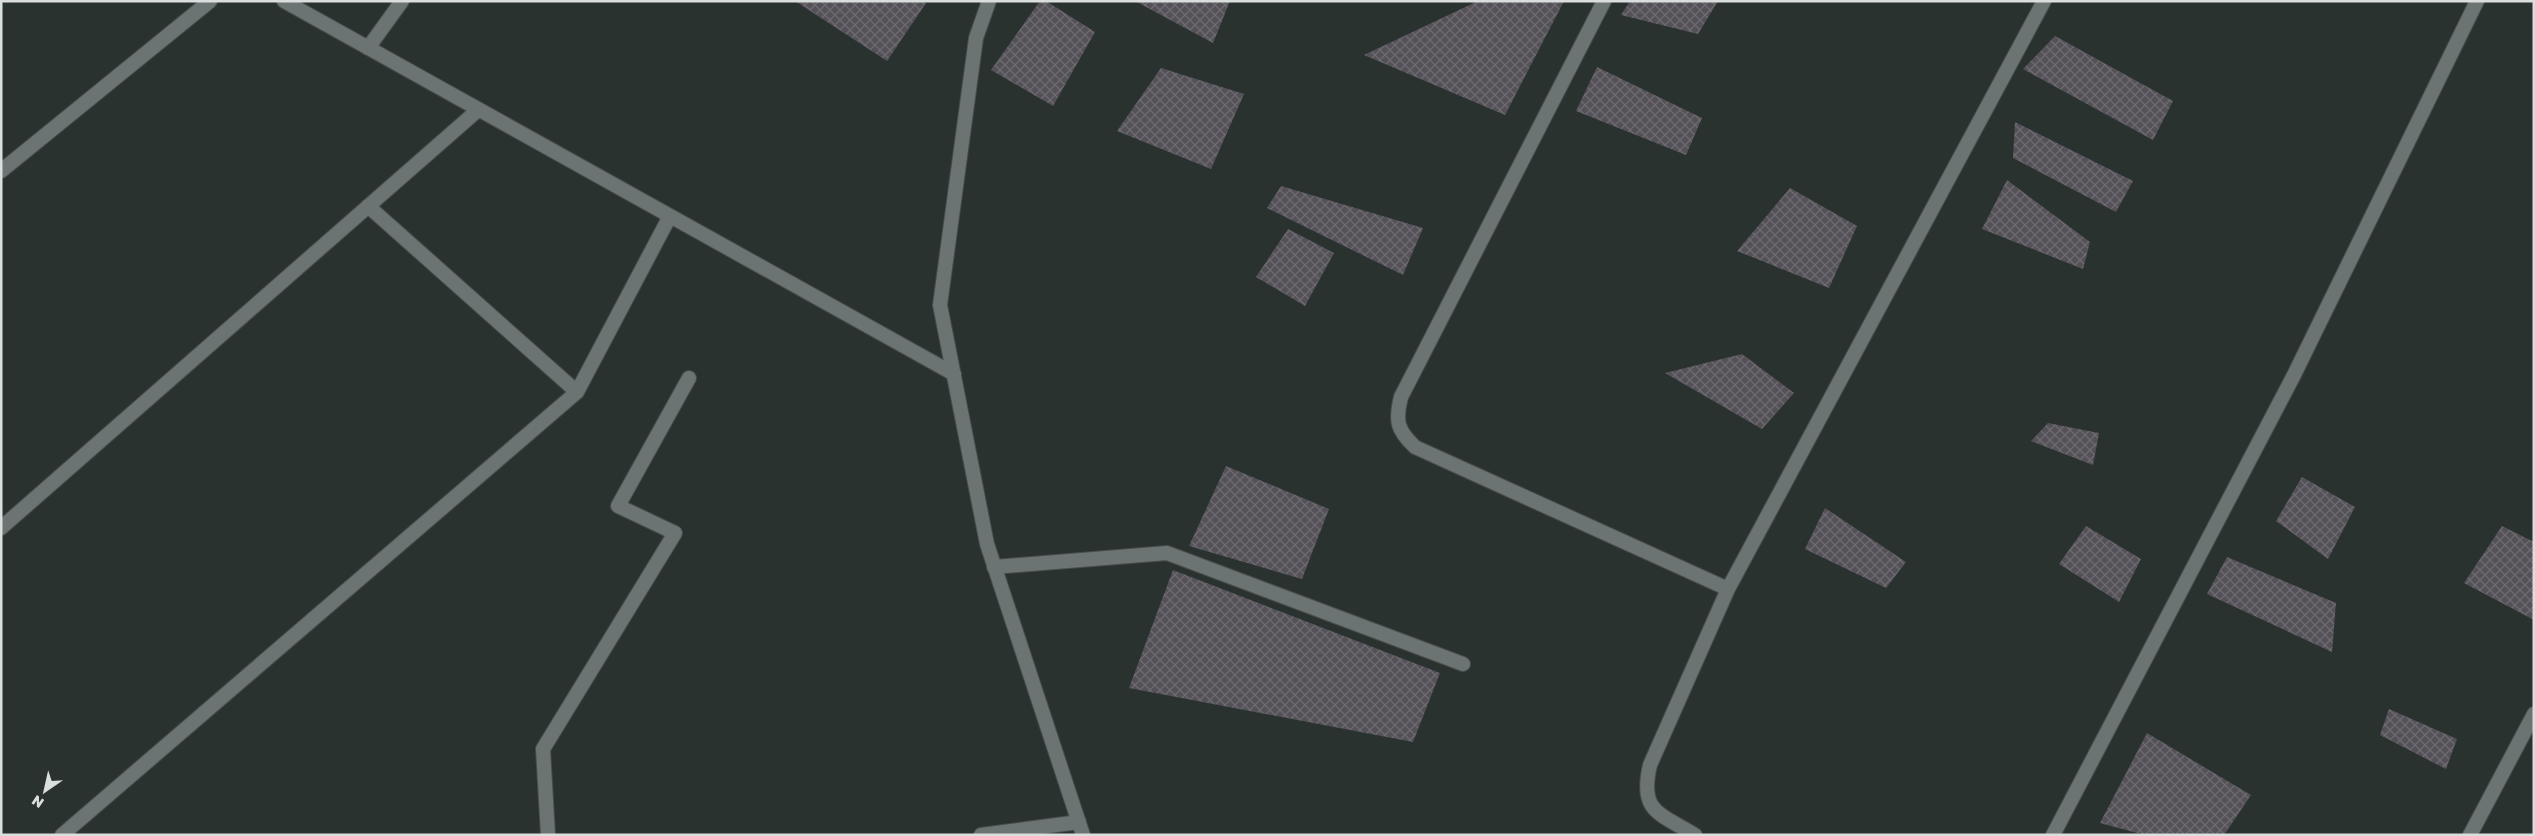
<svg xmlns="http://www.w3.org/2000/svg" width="2535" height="836" viewBox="0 0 2535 836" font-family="'Golos Text',sans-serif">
  <defs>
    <pattern id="building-cross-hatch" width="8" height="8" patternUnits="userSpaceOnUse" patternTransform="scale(1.25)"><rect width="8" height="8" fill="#555158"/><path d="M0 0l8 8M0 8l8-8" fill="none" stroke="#6d6a70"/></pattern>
  </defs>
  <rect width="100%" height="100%" fill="#2a3230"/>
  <path fill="url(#building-cross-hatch)" d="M795 1H923L926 3 887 61Z
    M1040 1H1046L1095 32 1053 106 991 70Z
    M1135 1H1230L1213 43Z
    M1478 1H1564L1505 115 1364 55Z
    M1630 1H1718L1698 34 1621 15Z
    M2055 36 2173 101 2153 140 2023 69Z
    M1597 67 1702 118 1686 155 1576 111Z
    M1161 68 1244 94 1211 169 1117 131Z
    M2015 122 2133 181 2116 212 2013 158Z
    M2007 180 2090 242 2083 269 1982 229Z
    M1281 186 1423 228 1403 275 1267 208Z
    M1790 188 1857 226 1829 288 1737 251Z
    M1288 229 1334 253 1305 306 1256 277Z
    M1742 354 1794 393 1762 429 1665 373Z
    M2048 423 2099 433 2093 465 2031 441Z
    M1226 466 1329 509 1302 579 1189 546Z
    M2302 477 2355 507 2328 559 2276 521Z
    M1825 508 1906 562 1886 588 1805 549Z
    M2086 526 2141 559 2119 602 2059 564Z
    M2502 526 2534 542V620L2464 583Z
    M2227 557 2336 603 2332 652 2207 594Z
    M1173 570 1440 673 1413 742 1129 688Z
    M2389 709 2457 739 2446 769 2380 735Z
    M2147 733 2251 795 2224 835H2145L2100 823Z"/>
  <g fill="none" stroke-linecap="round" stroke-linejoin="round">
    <g stroke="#464d4b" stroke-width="16">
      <path id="minor" d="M284 1 954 374
        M1604 1 1401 397C1395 421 1397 430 1415 447L1728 589
        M368 48 402 1
        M1 171 210 1
        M368 206 577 392
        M1 528 478 110
        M994 567 1167 553 1463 664
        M62 835 577 392 670 216
        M548 835 543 749 675 533 618 506 689 378
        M981 835 1079 822
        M1695 835C1659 813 1639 812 1650 765L1728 589 2044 1
        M2053 835 2294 375 2477 1
        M2470 835 2534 714"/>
    </g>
    <g stroke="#464d4b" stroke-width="16">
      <path id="secondary" d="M989 1 976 38 940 305 987 544 1083 835"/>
    </g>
    <use href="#minor" stroke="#6b7472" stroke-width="14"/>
    <use href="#secondary" stroke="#6b7472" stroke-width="14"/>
  </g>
  <rect width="2535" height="836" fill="none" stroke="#dadfde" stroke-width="5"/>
  <g transform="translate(45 791) rotate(214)" stroke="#2a3230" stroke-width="4" paint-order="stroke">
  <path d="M0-4L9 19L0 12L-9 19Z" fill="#dadfde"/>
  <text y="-8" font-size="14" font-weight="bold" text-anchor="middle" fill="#dadfde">N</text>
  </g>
</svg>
